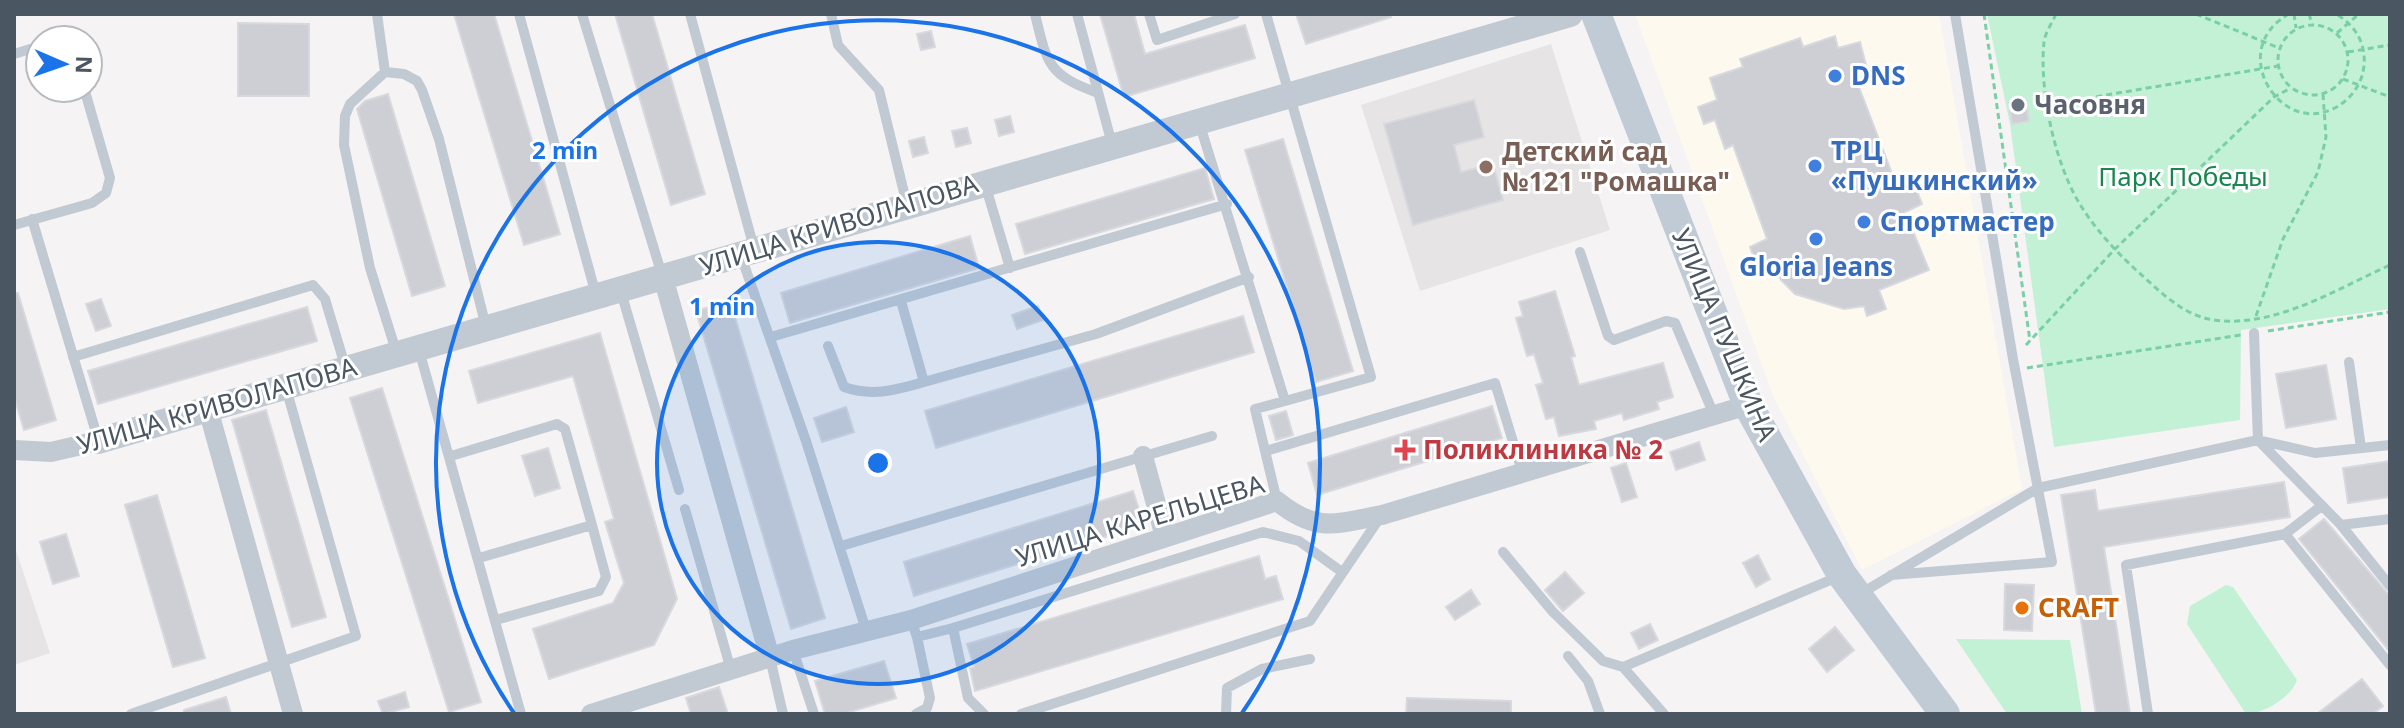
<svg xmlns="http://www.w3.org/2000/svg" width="2404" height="728" viewBox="0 0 2404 728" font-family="'Noto Sans',sans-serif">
  <rect width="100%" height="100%" fill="#f5f3f3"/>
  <path fill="#fdf9ef" d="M1635 14H1939L2022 489 1862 570 1773 396Z"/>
  <path fill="#e6e4e5" d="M1551 44 1610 230 1420 291 1361 105Z
    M14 544 50 653 14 665Z"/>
  <path fill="#c3f1d5" d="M1987 14H2390V309L2241 330 2240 420 2054 447 2010 124Z
    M2226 585 2233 587 2297 680C2291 698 2263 714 2246 714L2187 624 2190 606Z
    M1956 639 2070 640 2082 714H2007Z"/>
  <path fill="#cdcfd5" stroke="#d7d9de" stroke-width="2" d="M454 14H494L560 234 524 245Z
    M615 14H652L705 194 671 205Z
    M1100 14H1134L1145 54 1245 25 1255 58 1124 97Z
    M1296 14H1390L1391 17 1306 44Z
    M238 23 309 24V96H238Z
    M931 31 935 47 921 50 917 34Z
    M1835 36 1838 48 1860 42 1866 65 1852 69 1898 189 1914 183 1922 204 1905 212 1929 270 1879 290 1886 309 1867 316 1864 306 1844 309 1795 294 1781 280 1770 260 1757 266 1750 247 1767 239 1733 145 1725 149 1715 120 1704 124 1698 107 1717 100 1710 78 1743 67 1740 59 1800 38 1803 47Z
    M388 94 445 286 412 296 357 109 365 101Z
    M1474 100 1484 137 1454 145 1461 172 1493 164 1503 200 1413 225 1384 124Z
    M2026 100 2029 121 2012 124 2009 102Z
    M1010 116 1014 132 999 136 995 120Z
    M967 128 971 143 956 147 952 131Z
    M924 137 928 153 913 157 909 141Z
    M1283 139 1353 371 1316 382 1245 150Z
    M1205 168 1214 199 1025 254 1016 224Z
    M970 236 979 268 790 323 781 293Z
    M1555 291 1575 356 1571 357 1579 385 1663 363 1673 397 1657 402 1659 409 1624 420 1622 413 1594 421 1596 429 1559 436 1554 417 1546 419 1536 385 1543 383 1534 354 1527 356 1516 318 1523 316 1519 302Z
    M14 293H18L56 420 24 430 14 396Z
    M101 299 111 326 96 331 86 304Z
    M730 301 825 618 791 629 696 311Z
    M1038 306 1043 320 1017 329 1012 315Z
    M307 307 317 341 98 404 88 371Z
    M1243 316 1254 352 936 448 925 411Z
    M600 333 677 599 654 645 549 679 533 629 613 603 624 583 605 522 614 519 573 376 478 403 469 371Z
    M2326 365 2336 419 2286 428 2276 374Z
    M382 388 481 702 449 712 350 398Z
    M1492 406 1502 438 1317 495 1308 463Z
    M846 407 854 432 822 442 814 418Z
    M266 410 326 617 292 627 232 420Z
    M1286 411 1293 435 1276 440 1269 416Z
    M1699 442 1705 460 1676 470 1670 452Z
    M548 448 560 488 535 496 522 456Z
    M2390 461V497L2348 503 2343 468Z
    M1626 463 1637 497 1622 502 1611 468Z
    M2284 482 2290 517 2104 547 2130 714H2096L2061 495 2095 490 2098 511Z
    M1133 491 1144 525 914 596 904 562Z
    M157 495 205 658 173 667 125 505Z
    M2324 519 2390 596V652L2299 539Z
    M66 534 79 576 53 584 40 542Z
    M1758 555 1770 579 1756 587 1743 563Z
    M1259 556 1265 579 1276 576 1283 599 975 691 970 668 974 667 967 644Z
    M1565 572 1584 593 1563 611 1545 590Z
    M2005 584 2034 585 2032 631 2004 630Z
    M1471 590 1480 604 1455 620 1446 607Z
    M1650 624 1658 640 1639 649 1631 633Z
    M1835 627 1854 650 1827 672 1809 649Z
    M884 661 896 698 843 714H825L815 681Z
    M2362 679 2383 706 2373 714H2317Z
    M719 687 728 714H691L686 698Z
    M405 692 409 707 383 714 378 701Z
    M226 697 231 714H184V710Z
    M1407 698 1511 701V714H1406Z"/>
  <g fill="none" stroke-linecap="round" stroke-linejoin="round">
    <path stroke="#7ad0a6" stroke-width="3" stroke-dasharray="6 4" stroke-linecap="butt" d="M1984 14 2030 341
      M2056 14C2052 23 2045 33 2044 42 2039 91 2055 165 2081 206 2098 233 2122 258 2146 279 2169 300 2191 320 2224 321 2282 324 2339 288 2390 265
      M2196 14 2279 48
      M2289 14C2222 51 2286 147 2344 102 2355 93 2363 80 2364 65 2366 43 2355 25 2336 14
      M2294 14 2296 28
      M2309 14 2312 24
      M2278 60a35 35 0 1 1 70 0a35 35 0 1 1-70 0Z
      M2337 33 2359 14
      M2348 52 2390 45
      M2343 79 2390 97
      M2047 105 2278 66
      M2256 316 2283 239 2318 172 2326 137 2323 94
      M2268 331 2390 312
      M2026 345 2115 249 2274 97 2291 88
      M2027 368 2241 335"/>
    <path stroke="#c1cad2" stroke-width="10" d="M377 14 385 72 350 104 345 116 344 145 370 268 397 354
      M519 14 596 295
      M582 14 662 275
      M690 14 754 248
      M831 14 838 45 879 90 907 205
      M1035 14C1047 64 1048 75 1098 93
      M1077 14 1112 144
      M1149 14 1157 40 1235 14
      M1266 14 1371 377 1285 401
      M14 54 40 46
      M385 72 404 74 417 81 422 90 439 139 486 327
      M1199 122 1285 401 1255 409 1277 501
      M985 184 1010 268
      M32 219 98 439
      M14 225 92 203 106 193 110 178 84 88
      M1580 252 1608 336 1614 340 1666 321 1675 323 1714 415
      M741 256 806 441 866 630
      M621 292 679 490
      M901 301 924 382 1096 334 1249 277
      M2254 333 2258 440 2341 525 2390 586
      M771 337 1227 204
      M828 346 844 387C873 397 895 390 924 382
      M419 350 521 714
      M73 357 313 285 325 299 346 369
      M2349 362 2361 448
      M1266 451 1495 383 1522 471
      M451 456 557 424 565 429 592 525 479 558
      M685 509 731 670
      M2341 525 2390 519
      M2285 534 2390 665
      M841 546 1212 436
      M1503 552 1553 612 1603 661 1623 667
      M1891 575 2052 562 2013 359 1955 14
      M1860 594 2038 488 2258 440 2315 453 2390 445
      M496 620 599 591 606 577 592 525
      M911 620 917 637 953 628 968 698 984 714
      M953 628 1263 532 1299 541 1342 572
      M793 650 814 714
      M1568 656 1588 681 1600 714
      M770 658 783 714
      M131 714 356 636 286 388
      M916 714 927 708 930 698 917 637
      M1021 714 1310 621 1381 516
      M1226 714 1227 688 1262 669 1310 659
      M1664 714 1623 667 1840 576
      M2148 714 2126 565 2285 534 2320 507"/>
    <path stroke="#c1cad2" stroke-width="20" d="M663 277 770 658
      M208 409 293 714
      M14 450 51 452 98 441
      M1143 456 1165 537
      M591 714 793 650 911 620 1277 501C1316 533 1335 524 1382 515L1748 405"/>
    <path stroke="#c1cad2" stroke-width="26" d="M98 441 1570 14"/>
    <path stroke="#c1cbd6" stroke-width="30" d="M1596 14 1748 405 1842 575 1945 714"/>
  </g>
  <circle cx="878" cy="463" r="221" fill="#1a73e8" fill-opacity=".12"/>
  <g fill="none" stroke="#1a73e8" stroke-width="4">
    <circle cx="878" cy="463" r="221"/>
    <path d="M514 713A442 442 0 1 1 1242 713"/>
  </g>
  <g fill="#3f7fe0" stroke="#fff" stroke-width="3">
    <circle cx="1835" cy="76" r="8"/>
    <circle cx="1815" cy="166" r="8"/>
    <circle cx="1864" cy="222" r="8"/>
    <circle cx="1816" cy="239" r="8"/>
  </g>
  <circle fill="#6b7280" stroke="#fff" stroke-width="3" cx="2018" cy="105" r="8"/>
  <circle fill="#8d6e63" stroke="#fff" stroke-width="3" cx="1486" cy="167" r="8"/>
  <path fill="#e0444e" stroke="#fff" stroke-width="3" d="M1401 438h8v8h8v8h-8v8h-8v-8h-8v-8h8z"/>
  <circle fill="#e8710a" stroke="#fff" stroke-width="3" cx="2022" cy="608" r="8"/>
  <g text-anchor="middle" stroke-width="6" stroke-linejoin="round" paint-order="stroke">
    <g font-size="26" font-weight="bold" fill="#366cbe" stroke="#fff" text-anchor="start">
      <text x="1851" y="85">DNS</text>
      <text x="1831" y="160">ТРЦ<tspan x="1831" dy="30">«Пушкинский»</tspan></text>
      <text x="1880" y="231">Спортмастер</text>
      <text x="1816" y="276" text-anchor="middle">Gloria Jeans</text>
    </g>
    <g font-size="26" font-weight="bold" fill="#5b616d" stroke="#fff" text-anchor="start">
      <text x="2034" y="114">Часовня</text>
    </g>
    <g font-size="26" font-weight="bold" fill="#785e54" stroke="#fff" text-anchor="start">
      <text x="1502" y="161">Детский сад<tspan x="1502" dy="30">№121 "Ромашка"</tspan></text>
    </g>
    <g font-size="26" fill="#17864f" stroke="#fff">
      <text x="2183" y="186">Парк Победы</text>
    </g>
    <g font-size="26" fill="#4a5661" stroke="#fff">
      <text transform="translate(839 225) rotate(-17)" y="9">УЛИЦА КРИВОЛАПОВА</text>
      <text transform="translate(1724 335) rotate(67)" y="9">УЛИЦА ПУШКИНА</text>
      <text transform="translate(217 406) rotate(-16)" y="9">УЛИЦА КРИВОЛАПОВА</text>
      <text transform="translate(1140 521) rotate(-17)" y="9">УЛИЦА КАРЕЛЬЦЕВА</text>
    </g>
    <g font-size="26" font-weight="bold" fill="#be3a42" stroke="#fff" text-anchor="start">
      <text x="1423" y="459">Поликлиника № 2</text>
    </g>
    <g font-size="26" font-weight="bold" fill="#c56008" stroke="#fff" text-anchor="start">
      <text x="2038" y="617">CRAFT</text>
    </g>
  </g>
  <circle cx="878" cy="463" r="12" fill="#1a73e8" stroke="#fff" stroke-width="4"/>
  <g font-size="24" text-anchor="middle" font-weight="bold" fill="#1a73e8" stroke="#fff" stroke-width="6" stroke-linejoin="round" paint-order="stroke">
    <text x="565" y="159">2 min</text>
    <text x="722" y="315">1 min</text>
  </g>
  <rect width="2404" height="728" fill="none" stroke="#4a5661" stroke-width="32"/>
  <g transform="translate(64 64) rotate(92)"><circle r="38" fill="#ffffff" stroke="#b7bbc0" stroke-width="2"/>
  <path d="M0-6L14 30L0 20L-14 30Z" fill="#1a73e8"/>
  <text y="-12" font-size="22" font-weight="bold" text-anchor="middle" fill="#4a5661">N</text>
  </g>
</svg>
